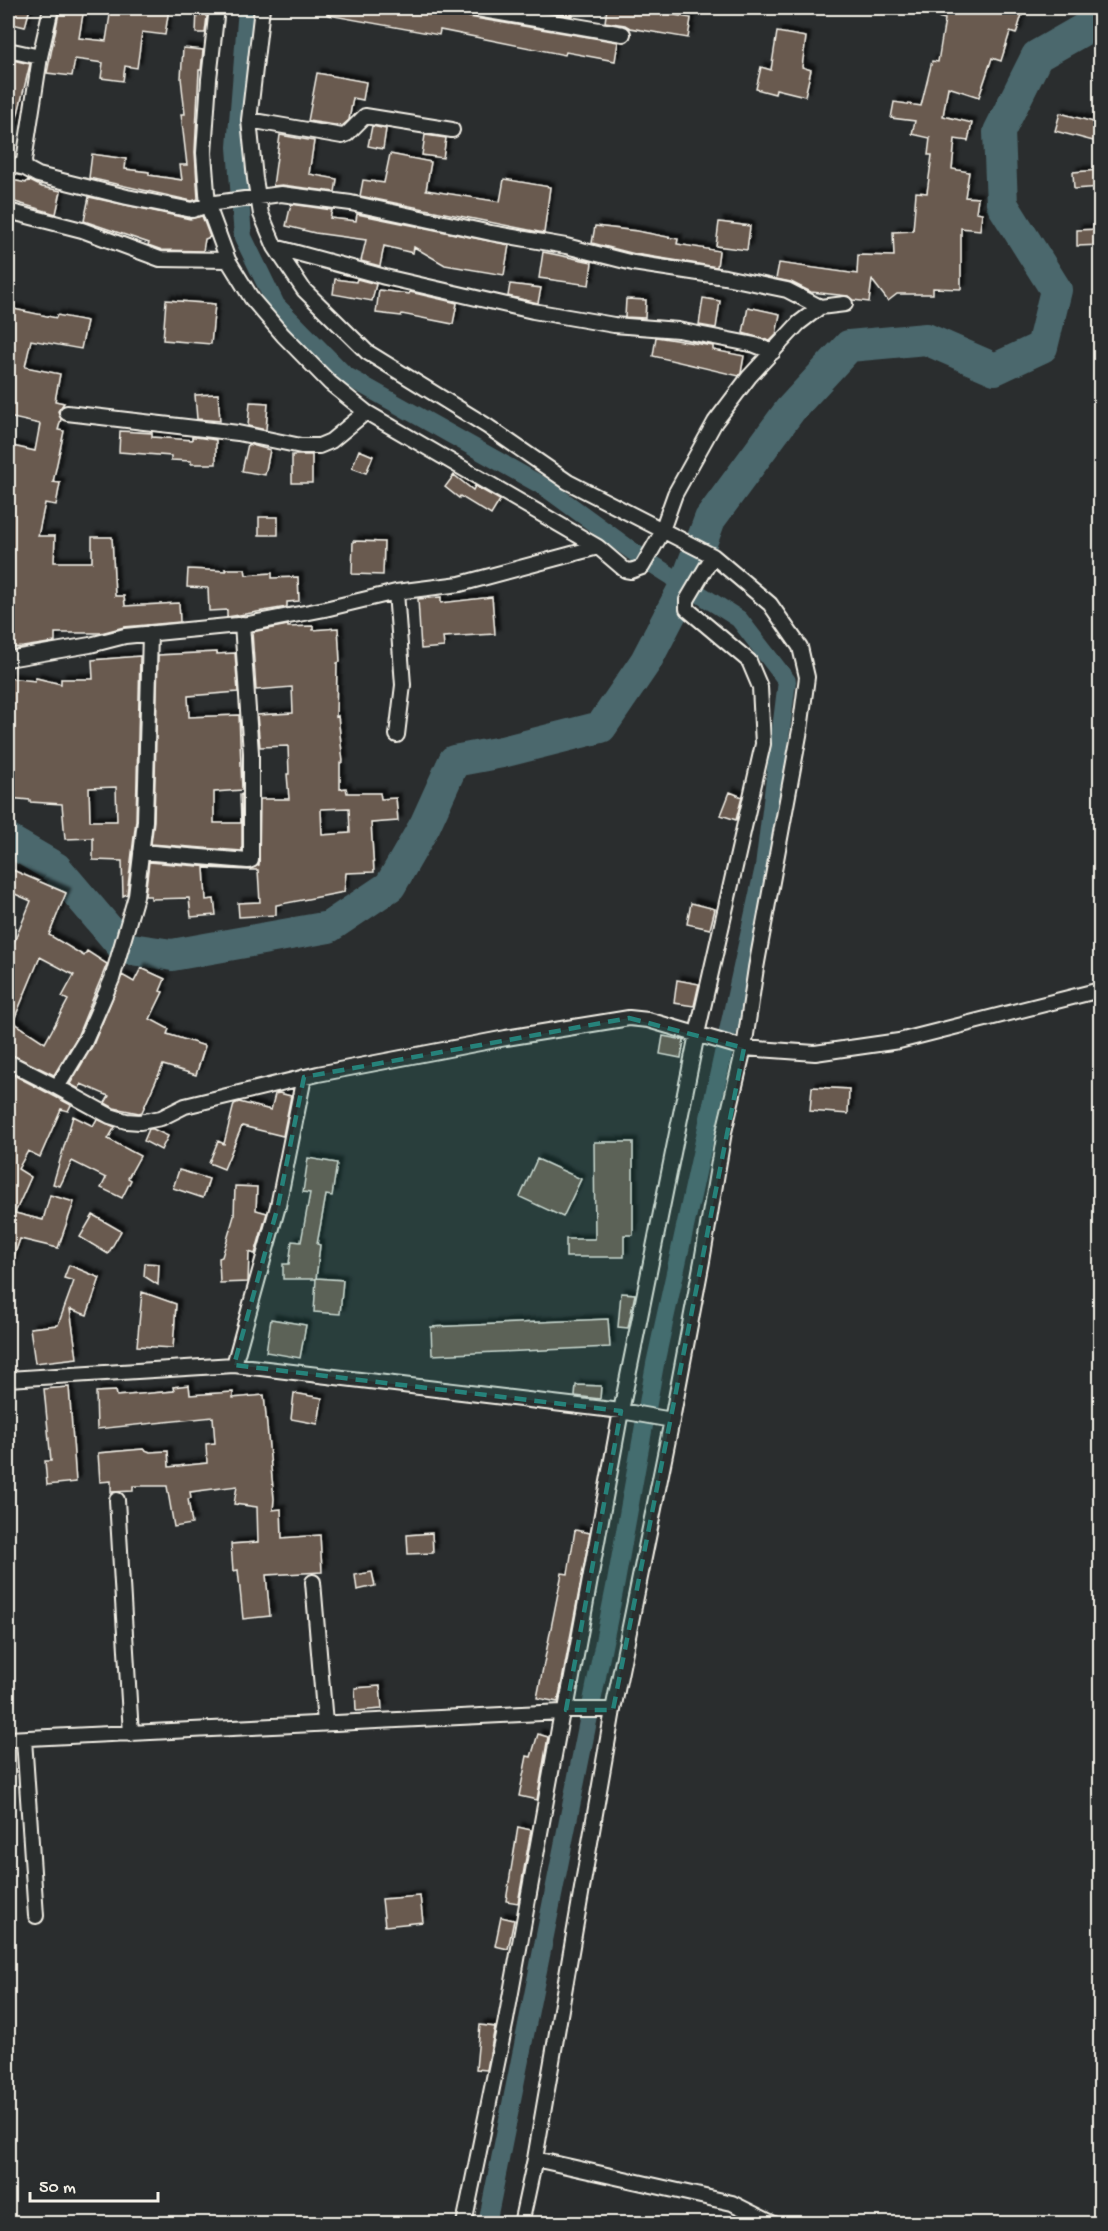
<svg xmlns="http://www.w3.org/2000/svg" width="1108" height="2231" viewBox="0 0 1108 2231" font-family="'Gochi Hand',sans-serif">
  <defs>
    <filter id="shadow"><feDropShadow dx="4.5" dy="-4.5" stdDeviation="1.5" flood-color="#0009"/></filter>
  </defs>
  <rect width="100%" height="100%" fill="#2a2d2e"/>
  <filter id="ink" filterUnits="userSpaceOnUse"><feTurbulence type="fractalNoise" baseFrequency=".0167" numOctaves="2"/><feDisplacementMap in="SourceGraphic" scale="12" xChannelSelector="R" yChannelSelector="G"/><feConvolveMatrix kernelMatrix="1 2 1 2 8 2 1 2 1" color-interpolation-filters="sRGB"/></filter>
  <g filter="url(#ink)">
    <g fill="none" stroke-linecap="round" stroke-linejoin="round">
      <path stroke="#4b686d" stroke-width="18" d="M247 8 236 147 243 237 276 305 345 375 546 488 635 553 739 619 787 681 764 867 655 1364 616 1582 487 2224"/>
      <path stroke="#4b686d" stroke-width="32" d="M8 840 56 868 124 948 172 955 329 927 390 886 425 825 454 761 502 752 601 727 646 661 685 586 710 519 790 410 849 346 926 339 995 369 1042 347 1056 290 1002 204 999 132 1037 56 1100 20"/>
    </g>
    <path fill="#695a50" stroke="#f4f1e8" stroke-width="1.5" fill-rule="evenodd" filter="url(#shadow)" d="M8 8H30L25 27 8 23Z
      M60 8H84L79 38 106 41 111 8H169L165 35 142 32 137 68 125 66 123 81 101 78 103 63 75 59 72 76 47 73Z
      M197 8H208L205 33H196Z
      M329 8H462L465 14 469 17 618 42 615 61 566 52 565 55 440 30 439 35 328 15Z
      M521 8H574L572 16Z
      M607 8H645L653 9 652 11 691 18 688 38 630 28 625 25 605 22Z
      M919 8H1024L1016 34 1010 32 1001 61 992 58 979 97 948 87 943 116 972 123 968 141 955 139 952 169 969 172 965 197 978 198 976 212 982 213 980 230 961 228V289L933 288V294H897L888 301 872 280 869 302 853 300 848 296 811 292 791 282 776 279 779 263 857 274 858 255 894 256 893 232 913 231 916 192 927 193 932 155H928L930 138 912 134 915 121 891 118 894 102 921 106 932 61 938 62 945 19 918 12Z
      M777 32 806 37 802 67 811 70 805 96 776 89 775 94 756 89 761 67 771 70Z
      M183 48 203 50 201 70H199L195 152 198 199 192 201 89 178 92 154 126 159 125 169 149 172V175L182 180 180 165H187L181 114H185L181 78Z
      M8 59 30 64 14 130 8 129Z
      M317 73 366 82 363 100 353 98 349 120 342 126 308 121Z
      M1060 113 1101 124V143L1055 131Z
      M372 126 386 129 383 149 368 146Z
      M280 135 314 141 309 174 337 179 335 192 282 185 273 186Z
      M425 135 446 138 443 158 422 155Z
      M390 154 431 162 426 190 500 202 504 179 550 187 544 233 360 196 363 180 384 183Z
      M1101 170V187L1074 189 1073 172Z
      M12 180 26 183 28 180 42 187 61 191 56 214 8 200Z
      M89 197 190 219 202 216 210 237 205 239 203 251 162 250 148 245 149 243 84 221Z
      M291 204 332 210 330 218 356 221 357 214 509 245 504 275 445 265 414 247 413 253 384 246 380 266 361 261 366 240 315 233 286 226Z
      M719 222 750 226 747 250 716 246Z
      M595 226 637 231 678 239 677 244 719 251 717 267 635 254 592 243Z
      M1101 229V245L1077 246V230Z
      M543 252 592 262 589 285 539 278Z
      M335 279 356 282 357 279 376 284 372 301 333 294Z
      M510 284 541 288 538 303 508 296Z
      M379 290 409 294 410 292 457 303 453 324 402 314 401 316 376 313Z
      M703 298 720 301 716 328 699 325Z
      M626 299 646 300 645 318 625 317Z
      M166 300 215 304 211 344 163 340Z
      M748 307 780 314 776 335 770 341 743 333Z
      M9 308 56 318 57 315 87 321 81 349 31 340 25 367 60 374 55 401 64 403 58 411 61 419 58 430 64 431 53 482 60 483 56 505 45 503 38 536H55L54 562H92V537H112L115 596H124L125 606 179 603 180 622 124 627 101 633H55V642L23 647 8 648V608H12V582H8V445L35 451 40 424 8 417V317Z
      M656 337 713 346V350L744 356 741 373 739 376 653 356Z
      M218 394 220 421 197 419 195 395Z
      M250 402 268 403 266 430 248 426Z
      M120 431 152 433V437L192 440V437H196L216 440V464H191V461L171 460V456L119 452Z
      M248 444 270 450 265 475 242 471Z
      M359 450 373 456 366 473 352 468Z
      M292 455H312V483H292Z
      M454 475 473 490 475 486 500 500 491 515 460 496 459 498 445 487Z
      M259 517H278V535H259Z
      M353 541 384 542 383 575 352 574Z
      M188 569 226 571 225 569H245L246 575 272 573V578L298 577 299 601 287 602V607L227 617V610L209 611 208 588 187 587Z
      M441 597V603L492 597 495 634 443 637 444 647 421 649 418 599Z
      M288 625V627L313 626V630L338 628 340 662 337 663 336 717 338 716 343 762 340 763V789L346 788 347 793H380L381 799 396 798 398 821 371 823 374 872 346 873 344 892 276 905V915L239 917 238 903 260 902 258 870H249L204 868 206 900 214 899 216 915 191 917 189 898 151 899V896H145L149 862 247 870 259 865 260 799H289L287 774H289L288 746 260 747 257 715 293 713 292 687 256 690 252 632ZM349 808 350 833 322 835 321 809Z
      M217 652V654L235 653 238 692 188 696 189 717 239 715 242 790 214 792V823H241L240 795 242 794V851L151 844 154 821 158 655Z
      M140 656 136 820 127 894 123 896 122 861 93 860V838L65 839 62 804 30 802V800L8 798V678L35 681 36 678 61 684V679H93L92 660ZM116 787 117 821H90L89 788Z
      M730 792 742 797 736 820 721 815Z
      M8 868 66 893 49 935 84 956 87 951 107 964 77 1037 54 1075 8 1053V957L31 901 8 891ZM40 957 74 975 62 997 68 1000 45 1043 13 1022Z
      M691 903 715 909 710 929 687 924Z
      M141 968 165 979 160 991 163 992 150 1019 169 1029 167 1034 205 1046 196 1075 163 1065 142 1112 139 1113 114 1108 105 1103 109 1096 81 1084 79 1089 70 1084 93 1045 122 975 134 982Z
      M677 980 699 984 694 1006 674 1003Z
      M663 1036 684 1040 681 1058 660 1054Z
      M8 1072 71 1105 68 1111 61 1109 40 1157 28 1151 18 1169 31 1177 15 1213 43 1220 50 1195 74 1202 58 1248 20 1239 10 1268 8 1267Z
      M812 1087 849 1089 848 1114 810 1111Z
      M279 1093 291 1096 283 1136 242 1126 224 1169 209 1163 218 1141 224 1144 234 1104 239 1102 271 1110 275 1094Z
      M73 1116 93 1126 97 1119 115 1127 108 1139 140 1156 128 1178 131 1180 122 1198 101 1188 106 1178 72 1161 60 1186 53 1184Z
      M149 1129H153L168 1136 161 1150 144 1141Z
      M594 1142H633V1235H624V1257H566V1239H595Z
      M308 1158 337 1163 332 1196 326 1195 317 1244 320 1245 316 1279H283V1264H289L292 1241 301 1242 310 1193 303 1192Z
      M537 1159 581 1179 563 1217 520 1197Z
      M179 1170 209 1179 203 1198 173 1188Z
      M235 1186 257 1187 256 1210 267 1213 255 1254 249 1252 248 1282 220 1283 219 1258 222 1257 234 1216Z
      M93 1215 121 1231 108 1254 80 1237Z
      M145 1263 159 1264 158 1285 144 1276Z
      M69 1265 100 1278 87 1315 70 1309 77 1358 35 1363 30 1328 58 1325 74 1281 64 1278Z
      M316 1278 343 1280 340 1314 314 1312Z
      M142 1292 176 1304 173 1348 137 1346Z
      M621 1293 635 1294 628 1328 618 1327Z
      M271 1319 306 1325 300 1358 266 1352Z
      M608 1319 610 1347 432 1355 431 1327Z
      M189 1385 190 1395 233 1392V1398L264 1395 274 1499 273 1510 281 1509 282 1538 320 1535 322 1572 266 1575 270 1616 243 1619 238 1570 233 1571 231 1544 258 1542 257 1507 234 1504 237 1486 190 1492 191 1498 188 1499 192 1524 174 1527 167 1486H133V1491L111 1492V1481L100 1482 98 1453 143 1449 150 1452 168 1451 169 1467 207 1463 206 1444 215 1443 213 1417 97 1429 96 1392 116 1391 117 1396 174 1391 173 1387Z
      M576 1385 601 1386 600 1399 575 1396Z
      M69 1387 76 1482 47 1485 45 1461H51L44 1389Z
      M294 1393 322 1398 318 1424 291 1419Z
      M575 1530 590 1533 558 1702 537 1698 562 1573 568 1574Z
      M432 1533 433 1553 408 1554 407 1535Z
      M372 1572 375 1586 357 1590 355 1575Z
      M380 1686 382 1709 356 1711 355 1688Z
      M538 1734 548 1737 537 1800 519 1796 527 1756 531 1757Z
      M518 1827 531 1830 518 1903 506 1901Z
      M420 1896 423 1922 385 1926 382 1899Z
      M501 1917 514 1920 508 1949 495 1946Z
      M480 2025 495 2027 487 2070 476 2069Z"/>
    <g fill="none" stroke-linecap="round" stroke-linejoin="round">
      <g stroke="#f4f1e8" stroke-width="18">
        <path id="minor" d="M217 8 209 79 204 153 208 206 228 260 252 299 283 335 330 383 366 412 598 547
          M262 8 249 120 255 179 261 214 275 247 304 290 367 352 487 426 568 482 713 556 770 604 800 647 807 677 800 730 756 968 744 1048 724 1132 702 1261 672 1420
          M471 8 623 34
          M8 50 40 57 51 8
          M40 57 24 161 25 168 38 175 127 197 192 210 215 203 281 194 351 203 491 233 566 246 633 263 725 277 787 290 820 307
          M249 120 342 136 347 134 365 116 452 130
          M8 164 25 168
          M8 211 82 230 160 259 228 260
          M275 247 385 277 533 311 614 325 678 330 755 345 773 352
          M67 413 238 433 301 446H319L331 441 366 412
          M396 592 403 685 397 735
          M8 659 90 645 125 636 248 624 325 609 396 592 460 584 598 547 625 570 631 571 642 567 660 536 675 494 715 422 749 377 799 323 820 307 845 304
          M141 852 248 861 251 860V753L242 624
          M8 1062 57 1087 85 1041 112 979 136 896 145 821 150 633
          M57 1087 110 1116 126 1121 140 1122 161 1118 185 1106 318 1074 506 1038 629 1018 648 1020 744 1048 815 1053 899 1041 1100 990
          M234 1365 278 1206 304 1077
          M8 1379 234 1365 621 1411 672 1420 613 1710 535 2159 521 2224
          M117 1500 131 1734
          M313 1582 325 1723
          M566 1710H613
          M8 1739 562 1712 566 1710 621 1411 697 1034 763 744 760 687 749 661 687 609V600L713 556
          M24 1739 36 1916
          M535 2159 732 2203 774 2224
          M464 2224 506 2020 562 1712"/>
      </g>
      <use href="#minor" stroke="#2a2d2e" stroke-width="14"/>
    </g>
  </g>
  <path fill="#26827a" fill-opacity="0.2" stroke="#26827a" stroke-width="4.5" stroke-dasharray="12 8" stroke-linejoin="round" d="M629 1018 744 1048 613 1710H566L621 1411 234 1365 278 1206 304 1077Z"/>
  <rect width="1108" height="2231" fill="none" stroke="#2a2d2e" stroke-width="30"/>
  <rect x="15" y="15" width="1078" height="2201" fill="none" stroke="#f4f1e8" stroke-width="2" filter="url(#ink)"/>
  <path d="M30 2192v9h128v-9" fill="none" stroke="#f4f1e8" stroke-width="3"/>
  <text x="39" y="2192" font-size="18" fill="#f4f1e8" stroke="#2a2d2e" stroke-width="4.5" paint-order="stroke">50 m</text>
</svg>
